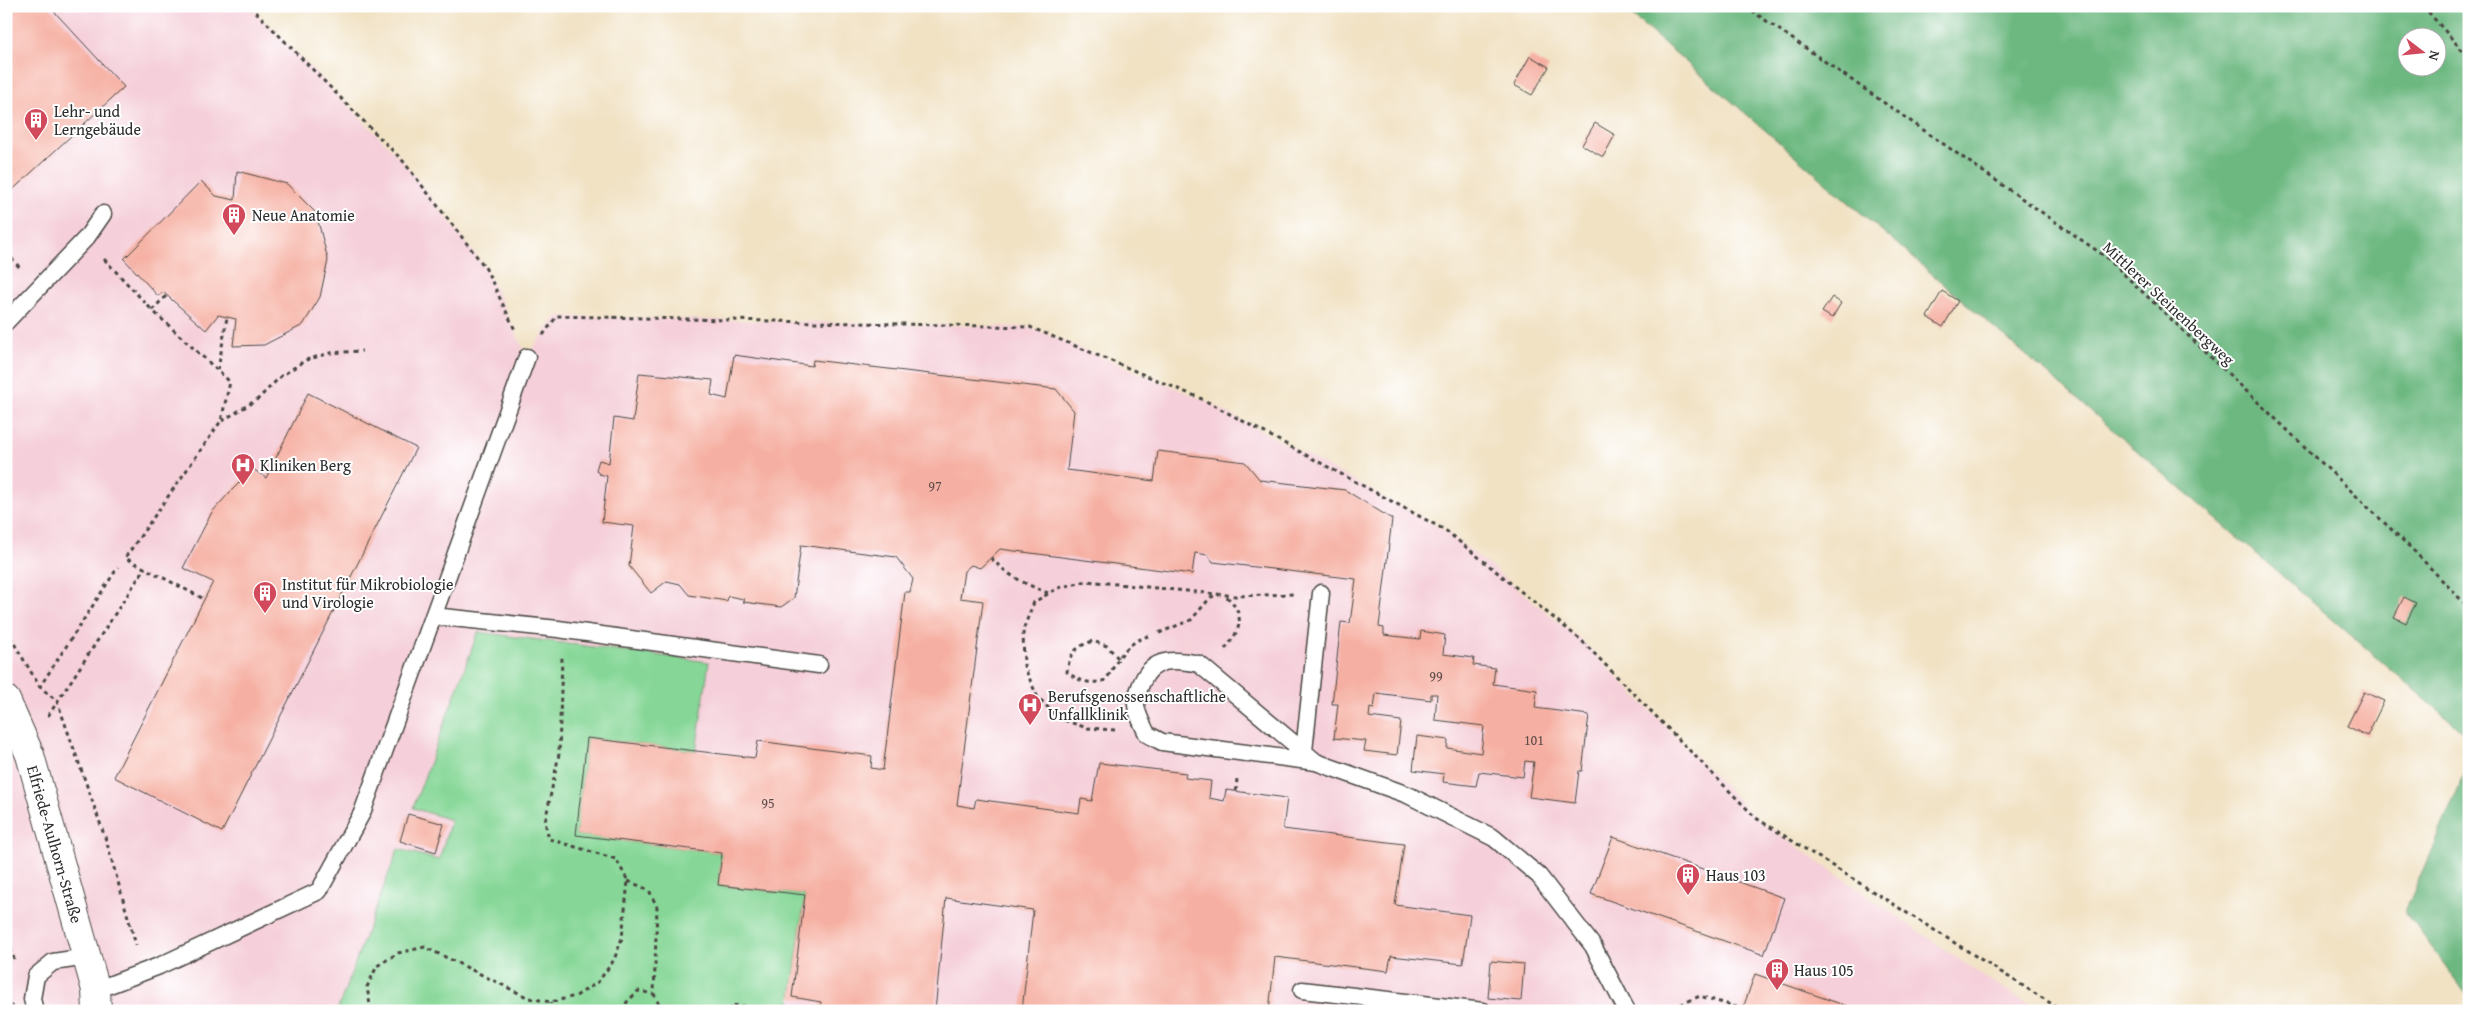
<svg xmlns="http://www.w3.org/2000/svg" width="2475" height="1017" viewBox="0 0 2475 1017" font-family="'Gentium Book Plus',serif">
  <rect width="100%" height="100%" fill="#fff"/>
  <filter id="ink" filterUnits="userSpaceOnUse"><feTurbulence type="fractalNoise" baseFrequency=".02" numOctaves="2"/><feDisplacementMap in="SourceGraphic" scale="10" xChannelSelector="R" yChannelSelector="G"/><feConvolveMatrix kernelMatrix="1 2 1 2 8 2 1 2 1" color-interpolation-filters="sRGB"/></filter>
  <filter id="wash" filterUnits="userSpaceOnUse"><feTurbulence type="fractalNoise" baseFrequency=".0096" numOctaves="4" result="noise"/><feDisplacementMap in="SourceGraphic" scale="20" xChannelSelector="R" yChannelSelector="G"/><feGaussianBlur stdDeviation="1.12" result="paint"/><feColorMatrix in="noise" values="0 0 0 0 0 0 0 0 0 0 0 0 0 0 0 0 0 1.4 0 .05"/><feComposite in="paint" operator="in"/></filter>
  <g filter="url(#wash)">
    <rect width="100%" height="100%" fill="#f1e2c4"/>
    <path fill="#f5cfd9" d="M6 6H250L403 161 485 267 527 356 557 316 1030 327 1202 399 1445 530 1581 640 1756 818 1983 976 2040 1011H6Z"/>
    <path fill="#86d797" stroke="#588161" d="M478 632 709 662 696 751 587 738 576 835 722 853 718 885 805 895 789 1011H337L398 849 439 860 451 820 413 808Z"/>
    <path fill="#6cb880" stroke="#4c7256" fill-rule="evenodd" d="M1621 6H2469V737ZM2408 38H2438V68H2408Z
      M2469 764V998L2405 911Z"/>
    <g id="blocks">
      <path fill="#f6b0a3" d="M11 6H49L124 87 6 196V10Z
        M1530 56 1549 67 1532 95 1514 85Z
        M1595 123 1615 135 1603 157 1582 145Z
        M237 171 287 184 316 213 328 260 320 297 303 325 264 345 233 346 236 319 218 315 206 330 163 292 158 296 124 259 201 181 216 196 235 200Z
        M1942 291 1958 301 1943 327 1927 317Z
        M1832 297 1841 303 1832 318 1822 312Z
        M734 355 812 366 813 360 1056 389 1074 411 1067 470 1154 481 1158 451 1245 462 1260 480 1345 490 1392 519 1379 627 1384 628V635L1420 639 1421 631 1445 635 1443 654 1474 658 1473 665 1495 668 1493 684 1537 690 1535 708 1589 715 1582 771H1579L1575 803 1529 797 1534 762 1525 761 1523 777 1479 772 1476 786 1443 782 1444 774 1413 770 1417 736 1448 740 1447 748 1481 753 1484 726 1435 720 1437 694H1431V700L1376 693 1374 709 1370 708 1369 717 1401 721 1397 755 1364 751 1366 741 1334 738 1338 704H1332L1341 622 1350 623 1356 579 1213 562 1208 555 1195 553 1192 574 1000 549 980 568 971 565 964 571 960 598 983 601 957 805 974 808 976 799 1079 813 1081 799 1092 801 1099 763 1186 773 1185 778 1211 781 1209 798 1224 801 1226 790 1287 798 1283 829 1404 844 1395 905 1470 915 1463 964 1391 956 1388 971 1275 957 1269 1011H1022L1033 910 946 898 935 1011H820L821 1002 792 997 805 895 718 885 722 853 576 835 587 738 755 758 758 741 872 756 871 768 883 770 905 592H910L913 579 896 557 801 545 794 598 781 607 743 602 744 599 728 596 727 601 689 595 680 584 667 581 651 593 629 566 634 526 602 522 607 476 599 474 596 470 599 460 609 463 614 418 633 421 639 373 713 380 711 395 727 399Z
        M308 393 416 448 222 832 114 777 213 582 183 568 212 512 230 492 253 469 266 478Z
        M2404 597 2416 603 2406 623 2394 617Z
        M2364 692 2384 701 2367 736 2347 726Z
        M408 814 444 824 436 852 400 841Z
        M1613 837 1784 898 1764 955 1591 894Z
        M1491 961 1524 964 1521 1001 1488 998Z
        M1755 974 1858 1010V1011H1742Z
        M6 1005H13V1011H6Z"/>
    </g>
  </g>
  <g filter="url(#ink)">
    <use href="#blocks" fill-opacity="0" stroke="#494642" stroke-width="1"/>
    <g fill="none" stroke-linecap="round" stroke-linejoin="round">
      <g stroke="#494642" stroke-width="19">
        <path id="service" d="M6 322 87 237 103 214
          M433 616 558 629 819 665
          M1304 751 1321 593
          M1316 762 1199 664C1175 659 1153 657 1142 682 1139 689 1135 698 1136 705 1137 715 1143 725 1147 734L1162 742 1316 762 1408 795 1494 838 1539 876 1593 946 1627 1011
          M96 990 159 966 319 891 362 813 527 357
          M1302 990 1483 1011
          M35 1011 32 999 36 976 53 962 87 957"/>
      </g>
      <g stroke="#494642" stroke-width="30">
        <path id="minor" d="M6 700 30 755 96 990 97 1011"/>
      </g>
      <path stroke="#494642" stroke-width="3" stroke-dasharray="4 4" stroke-linecap="butt" d="M250 6 403 161 485 267 516 332
        M1745 6 2106 257 2415 552 2469 608
        M2423 6 2469 58
        M6 252 20 268
        M104 259 152 310
        M166 296 152 310 230 382 221 421 125 558 204 599
        M543 335 557 316 1030 327 1202 399 1445 530 1581 640 1756 818 2063 1011
        M218 370 227 317
        M222 421 258 399 281 376 306 360 330 353 362 351
        M991 558C1008 576 1025 584 1048 593
        M6 630 40 687 57 701 106 840 136 945
        M1159 633 1191 620 1211 597 1219 595
        M1225 649C1242 628 1246 615 1225 595
        M1118 658 1107 646 1093 641C1075 647 1070 653 1067 672 1080 682 1091 685 1106 680 1119 658 1124 643 1151 635
        M39 688 118 567
        M48 716 145 568
        M1115 730 1087 728 1058 718 1037 696 1024 666 1023 630 1034 602 1058 588 1087 581 1236 596 1294 594
        M1236 791 1237 778
        M628 881 649 890 657 907 654 994 662 1011
        M6 933 14 959
        M371 1011 367 987 377 966 398 953 425 947 529 998 551 1002 576 996 598 982 614 960 622 938 628 881 616 859 549 839 545 822 559 754 562 657
        M550 1011 551 1002
        M622 1011 627 1002 638 991 654 994
        M730 1011 732 1005 786 1011
        M1666 1011 1700 996 1743 1009"/>
      <use href="#service" stroke="#fff" stroke-width="16"/>
      <use href="#minor" stroke="#fff" stroke-width="28"/>
    </g>
  </g>
  <defs>
    <g id="building-pin" transform="scale(1.25)"><path d="M0 17L-7.5 6A9.5 9.5 0 1 1 7.5 6Z" fill="#d1495b" stroke="#fff"/><path d="M-4-6H4V6H1V3H-1V6H-4ZM-2.5-4.3h1.7v1.8h-1.7ZM.8-4.3h1.7v1.8H.8ZM-2.5-1h1.7V.8h-1.7ZM.8-1h1.7V.8H.8Z" fill="#fff"/></g>
    <g id="hospital-pin" transform="scale(1.25)"><path d="M0 17L-7.5 6A9.5 9.5 0 1 1 7.5 6Z" fill="#d1495b" stroke="#fff"/><path d="M-5-5h3v3.5h4V-5h3V5h-3V1.5h-4V5h-3Z" fill="#fff"/></g>
  </defs>
  <g fill-rule="evenodd">
    <use href="#building-pin" x="36" y="120"/>
    <use href="#building-pin" x="234" y="215"/>
    <use href="#hospital-pin" x="243" y="465"/>
    <use href="#building-pin" x="265" y="593"/>
    <use href="#hospital-pin" x="1030" y="705"/>
    <use href="#building-pin" x="1688" y="875"/>
    <use href="#building-pin" x="1777" y="970"/>
  </g>
  <g text-anchor="middle" stroke-width="4" stroke-linejoin="round" paint-order="stroke">
    <g font-size="14" fill="#5e4c49">
      <text x="935" y="491">97</text>
      <text x="1436" y="681">99</text>
      <text x="1534" y="745">101</text>
      <text x="768" y="808">95</text>
    </g>
    <g font-size="16" fill="#2b2b2b" stroke="#fff" text-anchor="start">
      <text x="54" y="117">Lehr- und<tspan x="54" dy="18">Lerngebäude</tspan></text>
      <text x="252" y="221">Neue Anatomie</text>
      <text x="260" y="471">Kliniken Berg</text>
      <text x="282" y="590">Institut für Mikrobiologie<tspan x="282" dy="18">und Virologie</tspan></text>
      <text x="1048" y="702">Berufsgenossenschaftliche<tspan x="1048" dy="18">Unfallklinik</tspan></text>
      <text x="1706" y="881">Haus 103</text>
      <text x="1794" y="976">Haus 105</text>
    </g>
    <g font-size="16" fill="#2b2b2b" stroke="#fff">
      <text transform="translate(2169 303) rotate(43)" y="6">Mittlerer Steinenbergweg</text>
      <text transform="translate(55 844) rotate(74)" y="6">Elfriede-Aulhorn-Straße</text>
    </g>
  </g>
  <rect width="2475" height="1017" fill="none" stroke="#fff" stroke-width="25"/>
  <g transform="translate(2422 52) rotate(106)"><circle r="24" fill="#ffffff" stroke="#aaaaaa"/>
  <path d="M0-4L9 19L0 12L-9 19Z" fill="#d1495b"/>
  <text y="-8" font-size="14" font-weight="bold" text-anchor="middle" fill="#2b2b2b">N</text>
  </g>
</svg>
